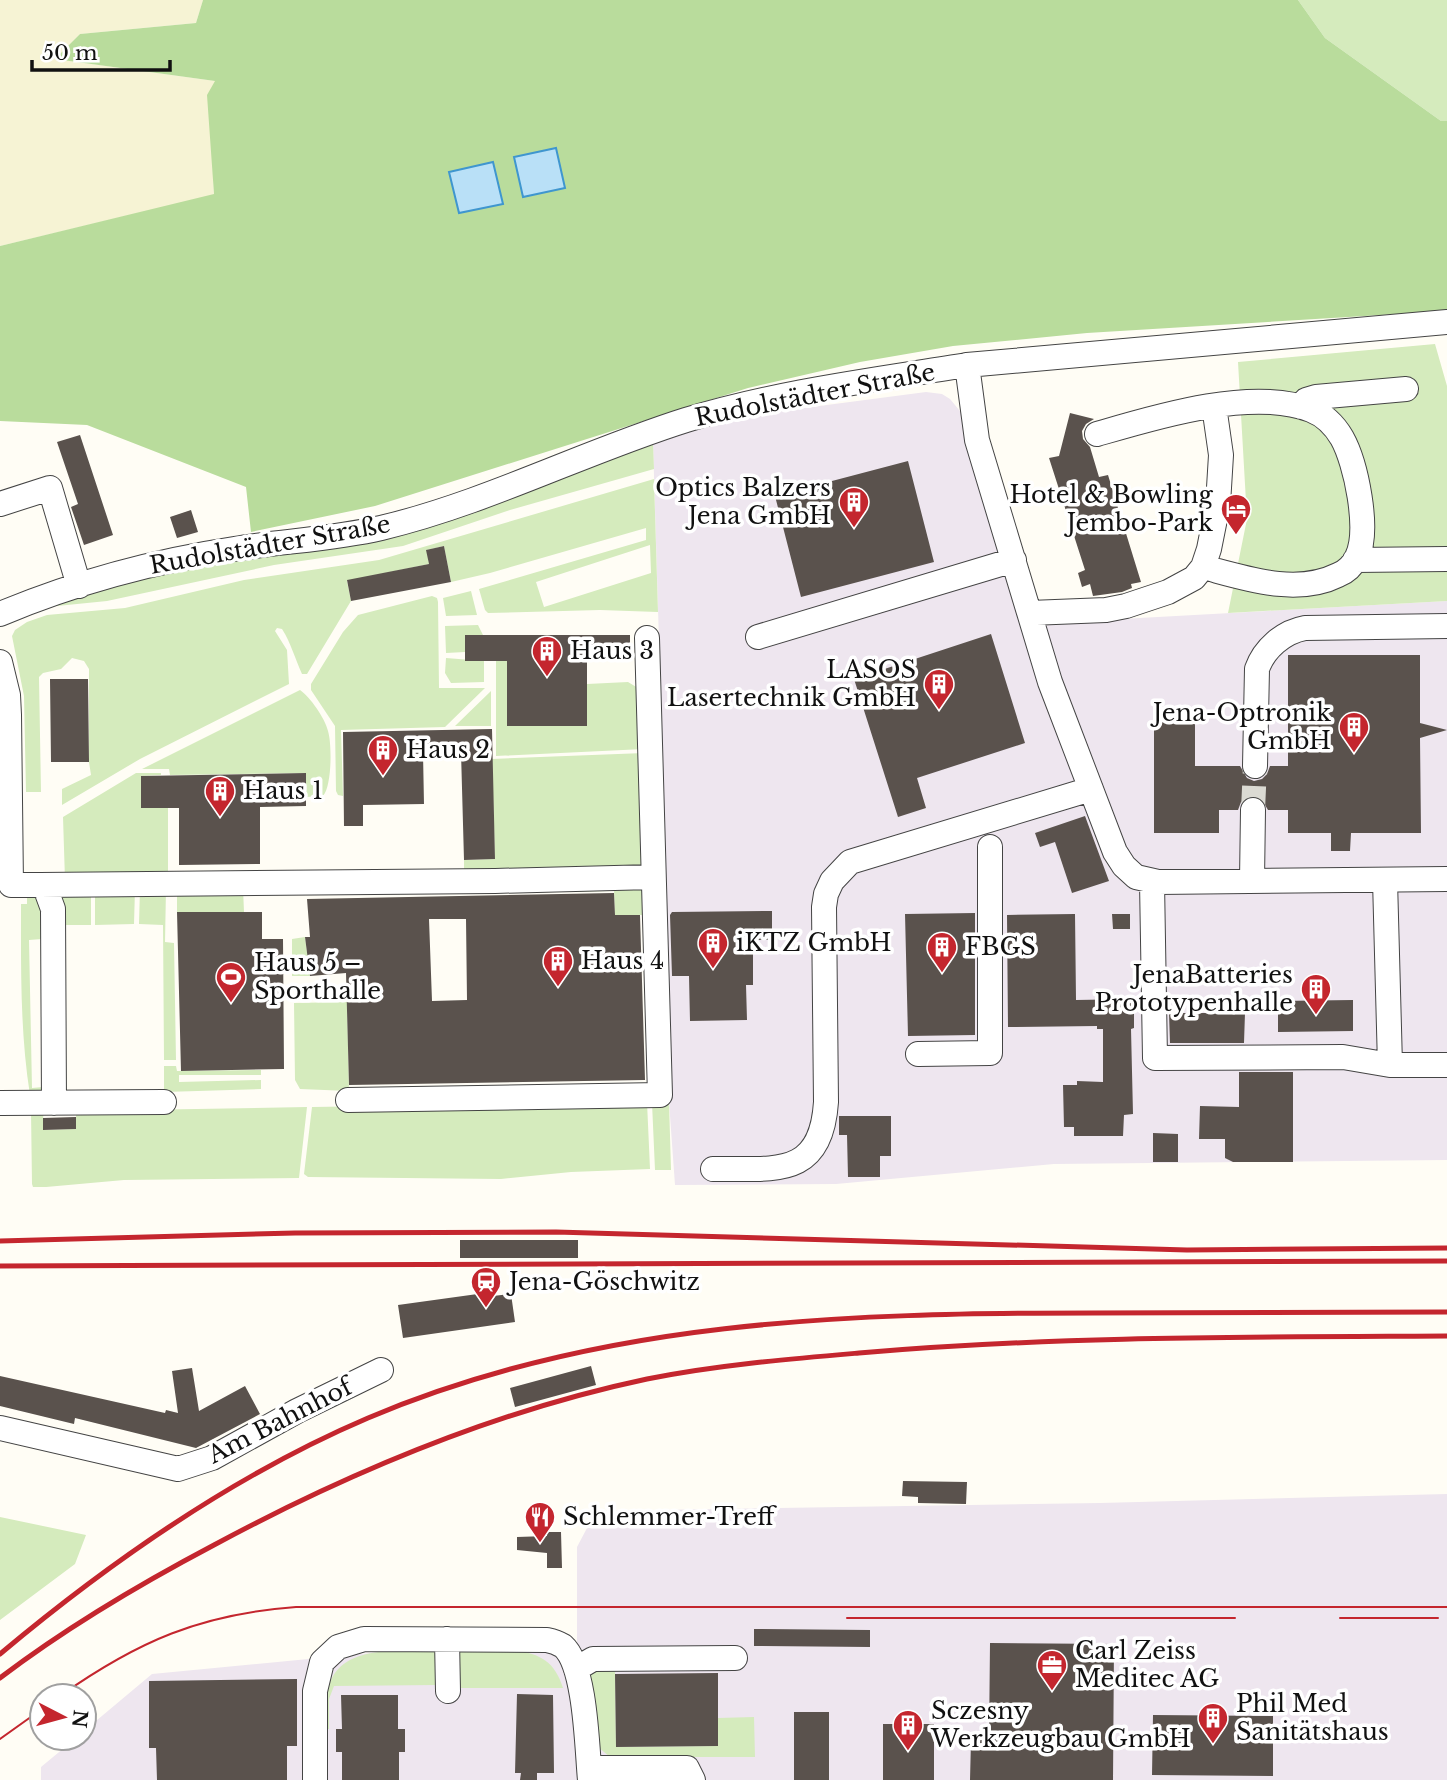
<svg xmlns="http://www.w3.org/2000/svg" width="1447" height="1780" viewBox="0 0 1447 1780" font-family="'Libre Baskerville',serif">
  <rect width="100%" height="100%" fill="#fffdf5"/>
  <path fill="#eee6ef" d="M926 392 942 394 950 399 964 416 1012 575 1048 623 1447 601V1160L1054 1164 836 1184 675 1185 669 1102 666 873 653 443 736 417Z
    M1447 1494V1780H41V1767L76 1738H84V1731L152 1674 381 1652 423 1650 435 1652 514 1650 585 1655 577 1643V1547L596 1511 1100 1503Z"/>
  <path fill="#f6f3d4" d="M0 0H203L196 23 80 34 56 59 215 81 212 152 214 195 0 246Z"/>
  <path fill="#d5ebbd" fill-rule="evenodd" d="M1298 0H1447V121H1441L1325 38Z
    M1435 344 1447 386V601L1228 613 1247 519 1238 362Z
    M653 443 654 469 510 510 403 546 274 565 107 601 57 606 58 602 118 584 243 556Z
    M654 479 658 612 600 610 488 613 485 610 479 589 646 540V528L490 573 451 582 444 546 427 550 429 564 347 581 351 601 307 674H302C295 659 291 643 282 629L277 628 275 631 287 650 289 684 140 759 62 805V789L91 775 89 762V669L84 661 72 658 61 669 43 673 39 677 41 792H26L24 696 12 636 15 630 27 622 47 615 125 608 244 580 379 560ZM650 545 651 573 544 607 536 582Z
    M471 591 477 615 446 616 443 598Z
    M432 596 437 598 438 602 439 688H485L445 727 341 730 343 796 338 795 336 791 335 726 311 690V684L343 632 358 615Z
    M478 625 483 635 465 652 446 653 445 626Z
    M446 658 484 661V682L451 683 445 673Z
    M496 661H526L534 686 507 687V726H587V684L628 682 638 688 644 749 496 756Z
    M300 690C310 697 325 718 328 731 332 744 332 786 323 796L306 797 305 773 170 775 169 769H142Z
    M491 691V726H455Z
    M644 753 643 865 635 871 464 875V860L495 859 492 759Z
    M136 773H161V775L141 776V808H168V878L65 880 63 817Z
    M643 886 647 915H615L614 891 497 893Z
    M177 888H243L244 912H177Z
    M95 889H135L134 924 95 925Z
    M140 889H166L165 942 174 943 176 1060H164L163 925 139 924Z
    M27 890 40 896 42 939 29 940 32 1088 43 1087 44 1091 30 1095C20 1032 21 968 21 904H27Z
    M52 890H91V925H62Z
    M305 937 310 976H292V939Z
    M347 1002 349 1091 300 1089 295 1080 294 1003Z
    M164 1066H176L177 1071 261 1070V1075H179V1082L261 1080V1089L164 1092Z
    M647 1102 650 1169 571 1172 501 1179 308 1177 304 1174 312 1107Z
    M669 1102 671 1170H655L652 1103Z
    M307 1107 299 1178 124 1180 46 1187H33L32 1184 31 1111 43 1112 44 1130 76 1129V1111Z
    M0 1517 86 1535 75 1564 0 1620Z
    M423 1650 435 1652 437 1685 334 1686 329 1699V1729H327C327 1715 325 1700 329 1686 340 1647 391 1651 423 1650Z
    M514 1650C541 1654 555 1662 563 1688H457L459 1651Z
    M598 1667H615L616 1747 717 1746 718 1718 754 1717 755 1757H610L598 1747 588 1675Z"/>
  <path fill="#b9dc9c" d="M203 0H1298L1325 38 1441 121H1447V311L1087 333 953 346 860 362 748 388 375 506 251 532 246 487 87 425 0 421V246L214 194 207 95 215 81 55 59 80 34 196 23Z"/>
  <path fill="#b9e0f7" stroke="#3f96cf" stroke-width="2" d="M556 148 565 188 523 197 514 157Z
    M493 162 503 204 459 213 449 172Z"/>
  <path fill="#5a524d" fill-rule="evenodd" d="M1070 413 1094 419 1086 424 1082 431 1083 439 1090 447 1099 477 1108 475 1141 582 1131 584 1132 588 1122 592 1093 596 1090 584 1082 587 1078 573 1085 570 1049 458 1059 456Z
    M80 435 113 535 84 545 71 507 78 504 57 442Z
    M908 461 934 562 801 597 775 496Z
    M191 510 198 532 177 538 170 517Z
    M444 546 451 582 351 601 347 580 429 564 426 550Z
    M991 634 1025 743 917 778 926 808 898 817 854 679Z
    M465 635H630V660H587V726H507V661H465Z
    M1288 655H1420V723L1447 730 1420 738 1421 833H1351L1350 851H1331V833H1288V810H1268L1261 798 1253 795 1241 802 1238 810H1219V833H1154V722H1195V766H1240L1247 778 1254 781 1262 779 1267 774 1270 766H1288Z
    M50 679H88L89 762H51Z
    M492 729 495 859 464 860 461 752 423 753 424 804 363 805V826H344L343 732Z
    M306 773V806L260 807V864L179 865V808H141V776Z
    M1085 816 1109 881 1072 893 1055 842 1040 847 1035 833Z
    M614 893 615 915H640L645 1080 349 1085 346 973 310 976 305 937H310L307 899ZM429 919H466L467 1000 432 1001Z
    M772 911V940H753V985H746L747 1020 690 1021 689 976H672L670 915 672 912Z
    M177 912H262V939H283L284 1069 181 1071Z
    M975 913V1035L908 1036 905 914Z
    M1075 914 1076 1000 1134 999V1028L1131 1029 1133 1114 1124 1115 1123 1136H1074V1127H1064L1063 1085H1077V1081L1103 1082V1029H1097V1026L1008 1027 1007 915Z
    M1112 914H1130V929H1113Z
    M1353 1000V1031L1278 1032V1001Z
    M1169 1013H1245L1244 1043H1170Z
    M1239 1072H1293V1162H1233L1225 1158V1139H1199L1200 1106 1239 1107Z
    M839 1116H891V1156H880V1177H848L847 1135H839Z
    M76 1117V1129L43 1130V1118Z
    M1153 1133 1178 1134V1162H1153Z
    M460 1240H578V1258H460Z
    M492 1292 493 1296 511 1294 515 1322 403 1338 398 1305Z
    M591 1366 596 1385 515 1407 510 1388Z
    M192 1368 199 1411 245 1386 260 1414 196 1448 75 1418 74 1424 0 1406V1376L165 1413 166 1410 178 1413 172 1371Z
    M903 1481 967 1482 966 1504 918 1503V1497L902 1496Z
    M547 1532H561L562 1568H547V1553L517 1550V1537L547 1536Z
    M754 1629 870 1630V1647L754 1646Z
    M990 1643 1114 1644 1113 1780H970L971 1740H989Z
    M718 1673V1746L616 1747 615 1674Z
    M297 1679V1746H287V1780H157L156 1748H149V1681Z
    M517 1694 553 1695 554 1773H537V1780H520L521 1773H515Z
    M341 1695H398V1729H405V1752H399V1780H342V1752H336V1729H342Z
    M794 1712H829V1780H794Z
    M1153 1715 1273 1716V1776L1152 1775Z
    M883 1724H934V1780H883Z"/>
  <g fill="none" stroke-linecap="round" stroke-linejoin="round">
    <path stroke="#dbdad3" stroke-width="24" stroke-dasharray="24 12" stroke-linecap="butt" d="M1253 810 1255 766"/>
    <g stroke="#444" stroke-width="26">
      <path id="minor" d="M967 365 977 440 1050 682 1115 852 1124 866 1136 877 1158 882 1447 879
        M1301 407 1306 400 1316 397 1406 389
        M1097 434C1155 417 1252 387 1311 410 1324 415 1335 426 1342 438 1356 463 1370 530 1357 557 1353 565 1346 572 1338 575 1296 596 1245 578 1203 567
        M0 504 50 488 79 586
        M1355 560 1447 559
        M1030 613 1106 610 1126 606 1168 592 1194 578 1203 567 1209 549 1218 504 1221 455 1214 406
        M0 614C74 583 155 561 234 549 283 541 334 539 381 528 486 503 584 452 686 420 777 392 874 380 967 365L1447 322
        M758 637 1014 560
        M0 662 8 695 9 715 11 885H40L46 890 53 909 54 1103
        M1255 766 1257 669C1264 649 1283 632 1305 628L1447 626
        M1252 880 1253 810
        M1385 880 1390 1065
        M1152 882 1155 1058 1343 1057 1390 1065H1447
        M40 885 495 881 653 877
        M918 1054 990 1053V847
        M348 1100 660 1095 647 638
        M0 1103 164 1102
        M713 1169C773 1168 821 1180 826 1102L824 907 826 894 832 881 850 862 1091 789
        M0 1428 178 1469 212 1458 297 1411 381 1370
        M447 1639 448 1691
        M576 1669 593 1659 735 1658
        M589 1768H687L693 1780
        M315 1780V1691L322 1662 338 1647 364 1639 547 1640C552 1641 558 1643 563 1646 586 1666 587 1750 590 1780"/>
    </g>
    <use href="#minor" stroke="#fff" stroke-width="24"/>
    <path stroke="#c4262e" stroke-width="2" d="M847 1618H1235
      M1340 1618H1438
      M60 1696C138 1641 201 1614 296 1607H1447
      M0 1739 42 1709"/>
    <path stroke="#c4262e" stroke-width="5" d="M0 1241 295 1233 556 1232 1187 1250 1447 1248
      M0 1266 1447 1261
      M0 1654C111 1561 234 1475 368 1418 599 1320 846 1313 1093 1313 1211 1313 1329 1312 1447 1312
      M0 1678C67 1627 140 1584 214 1545 350 1472 495 1411 647 1379 717 1365 789 1359 859 1353 1055 1336 1251 1337 1447 1336"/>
  </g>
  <defs>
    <g id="building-pin" transform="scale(1.575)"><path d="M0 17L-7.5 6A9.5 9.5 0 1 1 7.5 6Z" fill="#c4262e" stroke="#fff"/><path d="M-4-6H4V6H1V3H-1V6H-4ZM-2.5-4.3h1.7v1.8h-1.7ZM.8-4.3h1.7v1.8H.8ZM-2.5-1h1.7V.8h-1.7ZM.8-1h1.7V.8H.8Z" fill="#fff"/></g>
    <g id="hotel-pin" transform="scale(1.575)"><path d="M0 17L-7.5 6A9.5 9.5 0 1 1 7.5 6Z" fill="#c4262e" stroke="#fff"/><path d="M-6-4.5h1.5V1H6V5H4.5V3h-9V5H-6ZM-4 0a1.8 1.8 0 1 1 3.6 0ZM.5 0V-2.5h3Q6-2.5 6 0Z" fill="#fff"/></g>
    <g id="stadium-pin" transform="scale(1.575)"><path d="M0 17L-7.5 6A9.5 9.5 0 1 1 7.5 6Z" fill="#c4262e" stroke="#fff"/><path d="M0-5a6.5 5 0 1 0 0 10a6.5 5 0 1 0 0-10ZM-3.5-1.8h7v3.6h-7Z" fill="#fff"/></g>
    <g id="station-pin" transform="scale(1.575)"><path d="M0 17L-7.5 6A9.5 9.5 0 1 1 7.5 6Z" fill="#c4262e" stroke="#fff"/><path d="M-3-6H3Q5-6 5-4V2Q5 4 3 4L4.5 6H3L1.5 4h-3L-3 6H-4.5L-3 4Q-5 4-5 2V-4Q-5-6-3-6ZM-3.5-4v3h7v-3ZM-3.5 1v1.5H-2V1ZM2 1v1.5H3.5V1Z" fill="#fff"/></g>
    <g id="restaurant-pin" transform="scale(1.575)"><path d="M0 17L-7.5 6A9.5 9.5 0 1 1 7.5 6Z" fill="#c4262e" stroke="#fff"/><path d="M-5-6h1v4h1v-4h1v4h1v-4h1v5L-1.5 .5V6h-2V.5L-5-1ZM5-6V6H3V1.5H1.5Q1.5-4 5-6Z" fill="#fff"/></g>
    <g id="office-pin" transform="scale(1.575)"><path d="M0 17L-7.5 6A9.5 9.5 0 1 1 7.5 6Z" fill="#c4262e" stroke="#fff"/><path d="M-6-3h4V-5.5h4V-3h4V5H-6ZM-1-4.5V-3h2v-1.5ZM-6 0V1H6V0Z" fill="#fff"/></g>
  </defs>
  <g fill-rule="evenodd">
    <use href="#building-pin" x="854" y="502"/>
    <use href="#hotel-pin" x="1236" y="509"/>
    <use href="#building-pin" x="547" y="651"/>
    <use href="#building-pin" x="939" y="684"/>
    <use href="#building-pin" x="1354" y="727"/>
    <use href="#building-pin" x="383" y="750"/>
    <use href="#building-pin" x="220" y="791"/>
    <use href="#building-pin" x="713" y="943"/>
    <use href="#building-pin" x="942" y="947"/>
    <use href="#building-pin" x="558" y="961"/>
    <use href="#stadium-pin" x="231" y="977"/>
    <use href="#building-pin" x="1316" y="989"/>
    <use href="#station-pin" x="486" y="1282"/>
    <use href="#restaurant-pin" x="540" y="1517"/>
    <use href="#office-pin" x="1052" y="1665"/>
    <use href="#building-pin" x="1213" y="1718"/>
    <use href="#building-pin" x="908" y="1725"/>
  </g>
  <g text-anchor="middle" stroke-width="7" stroke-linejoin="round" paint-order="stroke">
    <g font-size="24" fill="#111" stroke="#fff">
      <text transform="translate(815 395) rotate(-11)" y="8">Rudolstädter Straße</text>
      <text transform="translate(270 545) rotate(-10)" y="8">Rudolstädter Straße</text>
      <text transform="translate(280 1421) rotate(-27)" y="8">Am Bahnhof</text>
    </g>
    <g font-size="24" fill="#111" stroke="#fff" text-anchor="start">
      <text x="831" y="496" text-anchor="end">Optics Balzers<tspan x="831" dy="28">Jena GmbH</tspan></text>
      <text x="1213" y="503" text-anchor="end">Hotel &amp; Bowling<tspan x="1213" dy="28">Jembo-Park</tspan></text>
      <text x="570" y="659">Haus 3</text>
      <text x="916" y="678" text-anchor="end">LASOS<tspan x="916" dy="28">Lasertechnik GmbH</tspan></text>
      <text x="1331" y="721" text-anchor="end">Jena-Optronik<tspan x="1331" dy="28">GmbH</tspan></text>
      <text x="406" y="758">Haus 2</text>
      <text x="243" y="799">Haus 1</text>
      <text x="736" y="951">iKTZ GmbH</text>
      <text x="965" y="955">FBGS</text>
      <text x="581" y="969">Haus 4</text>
      <text x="254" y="971">Haus 5 –<tspan x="254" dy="28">Sporthalle</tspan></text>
      <text x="1293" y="983" text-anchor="end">JenaBatteries<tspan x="1293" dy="28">Prototypenhalle</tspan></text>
      <text x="509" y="1290">Jena-Göschwitz</text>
      <text x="563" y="1525">Schlemmer-Treff</text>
      <text x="1075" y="1659">Carl Zeiss<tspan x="1075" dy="28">Meditec AG</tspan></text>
      <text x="1236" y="1712">Phil Med<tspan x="1236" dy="28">Sanitätshaus</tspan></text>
      <text x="931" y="1719">Sczesny<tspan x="931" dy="28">Werkzeugbau GmbH</tspan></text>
    </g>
  </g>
  <g transform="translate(63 1717) rotate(96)"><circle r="33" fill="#ffffff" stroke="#a0a0a0" stroke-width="2"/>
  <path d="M0-5L12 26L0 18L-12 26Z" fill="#c4262e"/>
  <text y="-10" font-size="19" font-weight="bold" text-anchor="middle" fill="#111111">N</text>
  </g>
  <path d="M32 60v10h138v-10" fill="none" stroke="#111111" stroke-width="3.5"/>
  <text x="42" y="60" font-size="21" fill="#111111" stroke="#ffffff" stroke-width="5" paint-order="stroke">50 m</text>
</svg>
